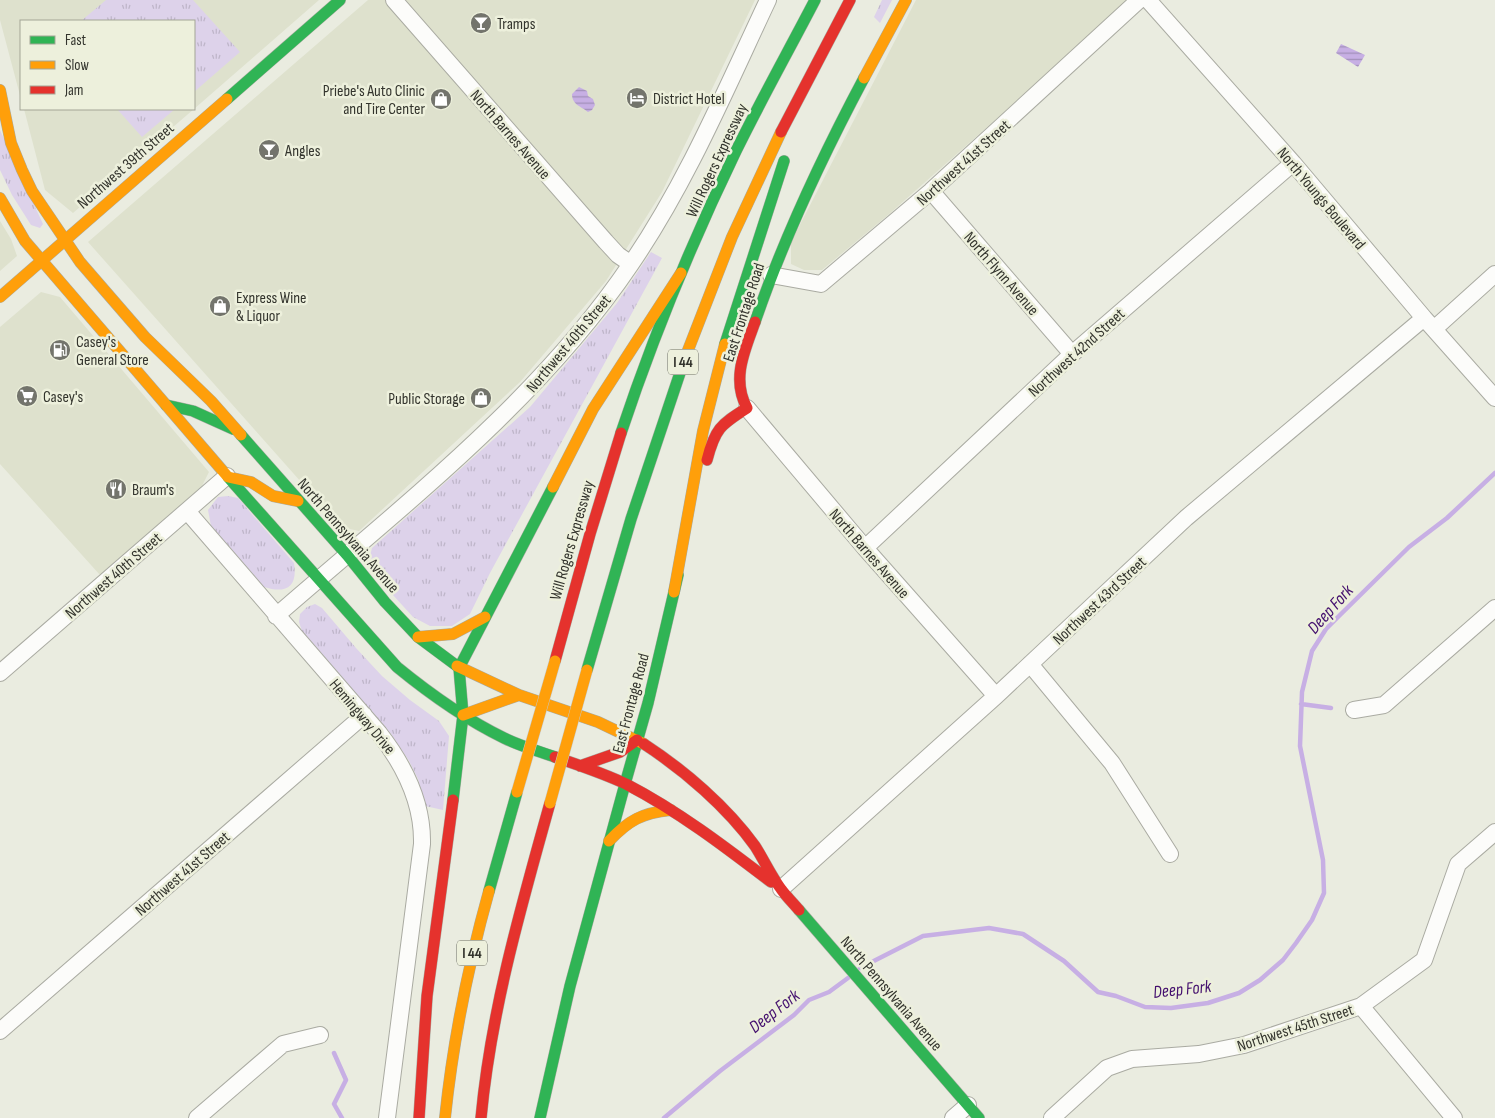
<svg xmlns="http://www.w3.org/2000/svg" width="1495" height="1118" viewBox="0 0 1495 1118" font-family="'Sofia Sans Condensed',sans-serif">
  <defs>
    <pattern id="grass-tufts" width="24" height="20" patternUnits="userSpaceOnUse" patternTransform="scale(1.25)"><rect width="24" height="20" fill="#ddd2ea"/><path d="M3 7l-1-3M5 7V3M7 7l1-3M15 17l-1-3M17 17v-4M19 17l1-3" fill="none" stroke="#beb5c9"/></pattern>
    <pattern id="water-rules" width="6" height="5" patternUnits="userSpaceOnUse" patternTransform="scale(1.25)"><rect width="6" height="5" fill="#c7afe4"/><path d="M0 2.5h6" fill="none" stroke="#a28fb9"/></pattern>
  </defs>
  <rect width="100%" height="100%" fill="#eaece0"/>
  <path fill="#dee1cd" d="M0 0H319L194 109V21H21V99L0 20Z
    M368 0H755L662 192 606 281 520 382 359 531 341 527 88 242Z
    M916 0H1127L1125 5 888 215 822 270H804L791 264V242Z
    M24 109H194L73 213 45 190Z
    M0 221 11 239 17 256 0 271Z
    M41 292 60 297 209 472 201 488 100 575 0 464V327Z"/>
  <path fill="url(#grass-tufts)" d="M106 0H193L240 52 194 92V21H81Z
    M882 0H892L880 23 874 17Z
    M117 109H175L142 137Z
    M0 130 43 224 40 228 31 225 12 195 0 170Z
    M651 252 662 258 490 573 470 614 452 626H430L413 617 372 572 369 560 372 548 530 407 617 303Z
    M228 496 238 498 294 563C298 587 286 594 264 587L211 526 208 510 218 497Z
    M315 604 322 608 356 648 382 676 410 700 439 721 449 736 443 810 425 806 418 779 409 761 391 734 302 631 299 622 300 614 307 607Z"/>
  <path fill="url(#water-rules)" d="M1341 44 1365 55 1358 67 1336 53Z
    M579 87 587 91 588 96 593 99 595 105 592 110 588 112C581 106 572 105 572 94Z"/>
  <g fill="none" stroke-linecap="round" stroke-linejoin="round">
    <path stroke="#c7afe4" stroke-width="4.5" d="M1301 704 1331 708
      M860 968 923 936 989 928 1023 934 1064 961 1098 992 1116 996 1145 1007 1171 1008 1208 1003 1239 993 1260 980 1283 960 1296 943 1312 920 1324 893 1323 860 1300 746 1302 692 1312 651 1326 629 1340 615 1409 547 1447 518 1495 473
      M334 1053 346 1080 334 1104 342 1118
      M664 1118 720 1071 794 1015 809 1000 829 992 848 978"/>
    <g stroke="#aaaba2" stroke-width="18">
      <path id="street" d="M394 0 606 242 618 255 631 264
        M1148 0 1293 163 1424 318 1495 398
        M931 191 1072 354
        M771 275 821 284 931 191 1139 0
        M1434 329 1495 274
        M747 408 865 548 996 696
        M187 511 379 733C404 765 423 802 422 844L387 1118
        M865 548 1072 354 1293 163
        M276 616C401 507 538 402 631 264 687 182 726 89 768 0
        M1030 664 1112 763 1170 854
        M0 673 227 476
        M1354 710 1384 705 1495 608
        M781 889 996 696 1186 518 1424 318
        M1361 1006 1454 1118
        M0 1031 364 715
        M197 1118 283 1044 320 1035
        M953 1118 968 1105
        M1052 1118 1107 1068 1132 1059 1199 1054 1244 1045 1361 1006 1424 960 1458 864 1495 832"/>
    </g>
    <g stroke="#aaaba2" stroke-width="12">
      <path id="fast" d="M227 99 340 0
        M755 322C784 237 822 157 864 78
        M725 344 784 161
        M166 405 193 411 233 429
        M621 433C653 337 692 242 736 151 761 100 789 50 815 0
        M241 435 347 555 385 602 418 637 457 666
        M228 477 397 667C430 694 465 719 504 738 520 746 538 751 555 757
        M587 670 631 519 685 358
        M625 784 648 703 678 575
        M453 800 463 715 459 668 553 487
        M489 891 517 792
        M799 910 979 1118
        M540 1118 570 986 625 784"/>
    </g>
    <g stroke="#aaaba2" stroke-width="12">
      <path id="slow" d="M864 78 906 0
        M0 90 11 143 22 170 32 191 80 262 145 337 211 401 241 435
        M0 198 25 241 228 477
        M0 297 227 99
        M685 358 732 237 781 132
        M228 477 251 482 273 496 298 501
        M553 487 593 409 681 273
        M674 592 703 431 725 344
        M418 637 453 634 485 617
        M457 666 519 695 598 722 644 744
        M463 715 519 695
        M609 841C629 820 642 813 671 810
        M445 1118C453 1041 468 966 489 891"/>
    </g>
    <g stroke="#aaaba2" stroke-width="12">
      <path id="jam" d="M781 132 850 0
        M707 460C715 429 720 425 747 408 731 379 745 350 755 322
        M555 661 590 534 621 433
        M644 744C684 770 727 807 755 846 764 860 771 876 781 889 786 896 793 903 799 910
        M555 757C578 765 603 773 626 784 678 811 724 846 771 882
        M580 766 620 752 637 740
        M419 1118 427 996 453 800
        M481 1118C491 1010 521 907 550 803"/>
    </g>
    <use href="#street" stroke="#fcfcfa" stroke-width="16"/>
    <use href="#fast" stroke="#30b455" stroke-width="11"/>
    <use href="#slow" stroke="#ff9f0a" stroke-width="11"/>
    <use href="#jam" stroke="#e5322d" stroke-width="11"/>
    <g stroke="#c7c7c2" stroke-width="12" stroke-linecap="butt">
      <path id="slow-bridge" d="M517 792 555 661
        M550 803 587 670"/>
    </g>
    <use href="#slow-bridge" stroke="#ff9f0a" stroke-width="11"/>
  </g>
  <defs>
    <g id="bar-disc" transform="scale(1.125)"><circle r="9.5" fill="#73746c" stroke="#edf0dc"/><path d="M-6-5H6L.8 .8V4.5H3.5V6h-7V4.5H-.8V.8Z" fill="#fff"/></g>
    <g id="hotel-disc" transform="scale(1.125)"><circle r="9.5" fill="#73746c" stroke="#edf0dc"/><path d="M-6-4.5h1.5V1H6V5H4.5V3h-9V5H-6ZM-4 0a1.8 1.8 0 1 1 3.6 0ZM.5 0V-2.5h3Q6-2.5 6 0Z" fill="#fff"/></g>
    <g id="shop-disc" transform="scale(1.125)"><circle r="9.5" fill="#73746c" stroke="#edf0dc"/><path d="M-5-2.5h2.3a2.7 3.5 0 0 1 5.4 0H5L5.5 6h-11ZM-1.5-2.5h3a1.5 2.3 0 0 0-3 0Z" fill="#fff"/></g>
    <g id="fuel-disc" transform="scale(1.125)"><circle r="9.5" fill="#73746c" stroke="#edf0dc"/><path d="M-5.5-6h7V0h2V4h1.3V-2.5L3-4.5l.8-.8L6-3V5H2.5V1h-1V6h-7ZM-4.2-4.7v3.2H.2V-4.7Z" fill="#fff"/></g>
    <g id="supermarket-disc" transform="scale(1.125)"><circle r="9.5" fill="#73746c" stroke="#edf0dc"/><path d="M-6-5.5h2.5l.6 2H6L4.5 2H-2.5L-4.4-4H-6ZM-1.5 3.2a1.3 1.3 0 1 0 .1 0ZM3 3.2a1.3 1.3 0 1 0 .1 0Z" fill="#fff"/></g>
    <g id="restaurant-disc" transform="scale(1.125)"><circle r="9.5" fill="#73746c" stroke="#edf0dc"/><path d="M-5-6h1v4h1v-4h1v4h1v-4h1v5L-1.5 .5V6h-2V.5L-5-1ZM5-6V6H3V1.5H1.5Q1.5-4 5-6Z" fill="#fff"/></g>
  </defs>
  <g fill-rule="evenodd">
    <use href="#bar-disc" x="481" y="23"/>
    <use href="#hotel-disc" x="637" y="98"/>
    <use href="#shop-disc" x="441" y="99"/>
    <use href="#bar-disc" x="269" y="150"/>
    <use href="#shop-disc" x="220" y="306"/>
    <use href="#fuel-disc" x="60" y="350"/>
    <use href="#supermarket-disc" x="27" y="396"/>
    <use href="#shop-disc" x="481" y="398"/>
    <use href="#restaurant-disc" x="116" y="489"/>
  </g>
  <g text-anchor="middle" stroke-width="5" stroke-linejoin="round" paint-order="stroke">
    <g fill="#edf0dc" stroke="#6b6c62" stroke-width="1">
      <rect x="668" y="349.5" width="30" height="25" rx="4"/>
      <rect x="457" y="940.5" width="30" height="25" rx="4"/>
    </g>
    <g font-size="15" font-weight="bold" fill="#33342d">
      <text x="683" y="367">I 44</text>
      <text x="472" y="958">I 44</text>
    </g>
    <g font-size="16" fill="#33342d" stroke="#edf0dc" text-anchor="start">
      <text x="497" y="29">Tramps</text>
      <text x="425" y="96" text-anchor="end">Priebe's Auto Clinic<tspan x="425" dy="18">and Tire Center</tspan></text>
      <text x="653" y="104">District Hotel</text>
      <text x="285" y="156">Angles</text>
      <text x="236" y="303">Express Wine<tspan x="236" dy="18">&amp; Liquor</tspan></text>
      <text x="76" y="347">Casey's<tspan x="76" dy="18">General Store</tspan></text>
      <text x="43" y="402">Casey's</text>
      <text x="465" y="404" text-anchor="end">Public Storage</text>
      <text x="132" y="495">Braum's</text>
    </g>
    <g font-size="16" fill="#33342d" stroke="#edf0dc">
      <text transform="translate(511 134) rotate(49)" y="6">North Barnes Avenue</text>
      <text transform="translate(716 160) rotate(-65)" y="6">Will Rogers Expressway</text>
      <text transform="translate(963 162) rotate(-42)" y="6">Northwest 41st Street</text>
      <text transform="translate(125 165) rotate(-41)" y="6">Northwest 39th Street</text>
      <text transform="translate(1322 198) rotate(50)" y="6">North Youngs Boulevard</text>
      <text transform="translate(1002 273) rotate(49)" y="6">North Flynn Avenue</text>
      <text transform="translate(743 312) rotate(-72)" y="6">East Frontage Road</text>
      <text transform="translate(568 343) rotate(-50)" y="6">Northwest 40th Street</text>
      <text transform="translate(1076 352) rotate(-42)" y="6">Northwest 42nd Street</text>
      <text transform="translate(349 535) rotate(49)" y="6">North Pennsylvania Avenue</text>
      <text transform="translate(571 540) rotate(-74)" y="6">Will Rogers Expressway</text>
      <text transform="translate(870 553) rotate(49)" y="6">North Barnes Avenue</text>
      <text transform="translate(113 575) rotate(-41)" y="6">Northwest 40th Street</text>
      <text transform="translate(1099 600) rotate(-43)" y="6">Northwest 43rd Street</text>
      <text transform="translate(630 703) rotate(-75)" y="6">East Frontage Road</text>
      <text transform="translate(363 716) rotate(50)" y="6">Hemingway Drive</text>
      <text transform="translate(182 873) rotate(-41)" y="6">Northwest 41st Street</text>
      <text transform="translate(892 993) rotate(49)" y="6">North Pennsylvania Avenue</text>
      <text transform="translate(1295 1027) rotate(-18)" y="6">Northwest 45th Street</text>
    </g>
    <g font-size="18" font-style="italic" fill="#44106f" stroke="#edf0dc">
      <text transform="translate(1330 609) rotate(-48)" y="6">Deep Fork</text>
      <text transform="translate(1182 989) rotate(-6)" y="6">Deep Fork</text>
      <text transform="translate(774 1011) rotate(-38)" y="6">Deep Fork</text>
    </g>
  </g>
  <rect x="20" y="20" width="175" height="90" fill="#edf0dc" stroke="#a3a596"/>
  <rect x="30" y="36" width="25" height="8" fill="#30b455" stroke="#a3a596"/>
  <text x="65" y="45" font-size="15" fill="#33342d">Fast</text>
  <rect x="30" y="61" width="25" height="8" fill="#ff9f0a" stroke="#a3a596"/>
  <text x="65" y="70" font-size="15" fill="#33342d">Slow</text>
  <rect x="30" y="86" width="25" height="8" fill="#e5322d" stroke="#a3a596"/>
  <text x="65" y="95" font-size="15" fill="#33342d">Jam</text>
</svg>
